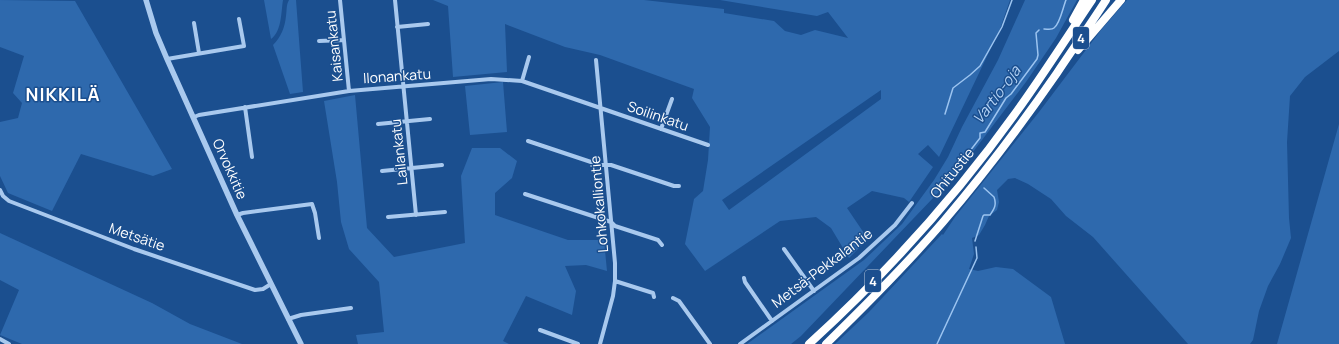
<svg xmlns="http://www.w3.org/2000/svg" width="1339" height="344" viewBox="0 0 1339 344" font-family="Manrope,sans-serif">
  <rect width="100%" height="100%" fill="#1b4f8f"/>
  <path fill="#2e69ad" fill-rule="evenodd" d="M0 0 75 1 172 169 153 176 81 154 52 211 8 193 0 176V122L18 118 22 103 13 93 24 56 0 47Z
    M264 0H283C281 12 282 31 271 39Z
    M289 0H296L303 92 290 94 273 45C281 37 285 27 286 16 287 10 286 5 289 0Z
    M433 0H644L724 9V13L774 21 785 31 801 35 815 30 848 38 828 12 817 16 720 0H1010L1000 29 939 157 928 145 918 154 933 167 909 202 904 198 872 191 847 208 868 239 849 258 831 228 816 217 780 221 705 271 685 244 694 199 703 191 708 160 710 127 692 98 694 89 600 55 565 47 505 24 507 72 453 77 448 6ZM881 90V99L729 210 722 200Z
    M1025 0H1077L1056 38 1026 82 957 173 801 336 791 344H747L864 260 902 224 934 180 948 157 962 127 998 60Z
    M1127 0H1339V51L1305 77 1290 96 1287 142 1289 218 1291 238 1280 264 1268 286 1259 311 1253 340 1250 344H1188L1093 237 1066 216 1051 199 1028 184 1015 178 1008 179 997 190 999 202 997 210 989 216 985 225 979 235 972 238 974 254 969 269 978 271 996 267 1013 269 1051 297 1065 344H835L869 312 942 234 943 235 955 217 1039 112 1101 30Z
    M503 82 507 132 470 135 465 86Z
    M355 95 367 228 394 257 465 243 461 176 472 148H500L517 161 512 178 495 193V215L568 240H604L607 271 586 265 565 266 576 291 572 315 526 296 503 341 509 344H358L356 335 384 332 379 282 349 249 341 222 337 182 324 101Z
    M1339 124V344H1277Z
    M0 233 152 303 190 324 242 344H22L0 335 19 290 0 280Z"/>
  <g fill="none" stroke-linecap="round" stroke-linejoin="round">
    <path stroke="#9cc4f0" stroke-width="1.5" d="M1044 29C1048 29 1052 30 1054 28 1060 24 1063 7 1066 0
      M945 114 953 88 970 75 980 66 1002 27 1012 0
      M960 169 958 167 959 165 980 138V133L985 132 1006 98 1011 94 1037 59 1038 55 1036 33 1039 30
      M975 241 983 216 984 215H990C994 209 997 205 994 197L984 188
      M937 344 977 258 976 247"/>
    <path stroke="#a9c9ee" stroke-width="4" d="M340 0 349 91
      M395 0 416 215
      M194 23 199 53
      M397 27 428 24
      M319 41 344 40
      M167 59 244 46 239 19
      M596 60 615 263V281L613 296 600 344
      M522 81 529 57
      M245 107 252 157
      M194 117 199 115 349 91 491 79 522 81 708 145
      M378 124 430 119
      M661 129 672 99
      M528 141 600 165H611L674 186H679
      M382 171 442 165
      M0 190 3 196 9 201 134 249 255 290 263 289 271 284
      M525 194 611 222 615 226 658 240 662 245
      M237 215 243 213 312 204 315 213 319 238
      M388 217 445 212
      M784 249 814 291
      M744 278 745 282 772 321
      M615 281 653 293 654 297
      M673 298 679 301 710 344
      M288 319 301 315 351 308
      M540 330 578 344
      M0 339 9 344
      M740 344 859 258 895 225 912 203"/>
    <path stroke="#a9c9ee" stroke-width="5.5" d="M146 0 156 33 167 59 237 215 301 344"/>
    <path stroke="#fff" stroke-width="8" d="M1073 20 1084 0
      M1078 50 1121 0
      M809 344C886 274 957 195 1017 111 1043 75 1067 37 1092 0
      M826 344C866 305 906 265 943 222 984 174 1021 125 1057 73 1073 49 1090 25 1106 0"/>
  </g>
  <g text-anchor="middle" stroke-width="3" stroke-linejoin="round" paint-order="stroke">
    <g fill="#1b4f8f" stroke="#bbcadd" stroke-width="1">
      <rect x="1073" y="27" width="16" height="22" rx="3"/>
      <rect x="865" y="270" width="16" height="22" rx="3"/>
    </g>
    <g font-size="13" font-weight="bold" fill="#fff">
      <text x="1081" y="43">4</text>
      <text x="873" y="286">4</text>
    </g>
    <g font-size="14" fill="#fff" stroke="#1b4f8f">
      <text transform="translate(334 46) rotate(-96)" y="5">Kaisankatu</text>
      <text transform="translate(397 76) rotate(-4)" y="5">Ilonankatu</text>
      <text transform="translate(658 116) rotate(19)" y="5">Soilinkatu</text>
      <text transform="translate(399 152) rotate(-96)" y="5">Lailankatu</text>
      <text transform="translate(230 169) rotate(66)" y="5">Orvokkitie</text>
      <text transform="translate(952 173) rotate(-51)" y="5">Ohitustie</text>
      <text transform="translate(599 204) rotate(-95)" y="5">Lohkokalliontie</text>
      <text transform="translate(137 237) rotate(19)" y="5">Metsätie</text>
      <text transform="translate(822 268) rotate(-37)" y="5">Metsä-Pekkalantie</text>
    </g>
    <g font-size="15" font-style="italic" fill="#b5d3f5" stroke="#1b4f8f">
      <text transform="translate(997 95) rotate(-53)" y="5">Vartio-oja</text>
    </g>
    <g font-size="18" font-weight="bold" letter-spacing="1" fill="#fff" stroke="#1b4f8f">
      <text x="63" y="101">NIKKILÄ</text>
    </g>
  </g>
</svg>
